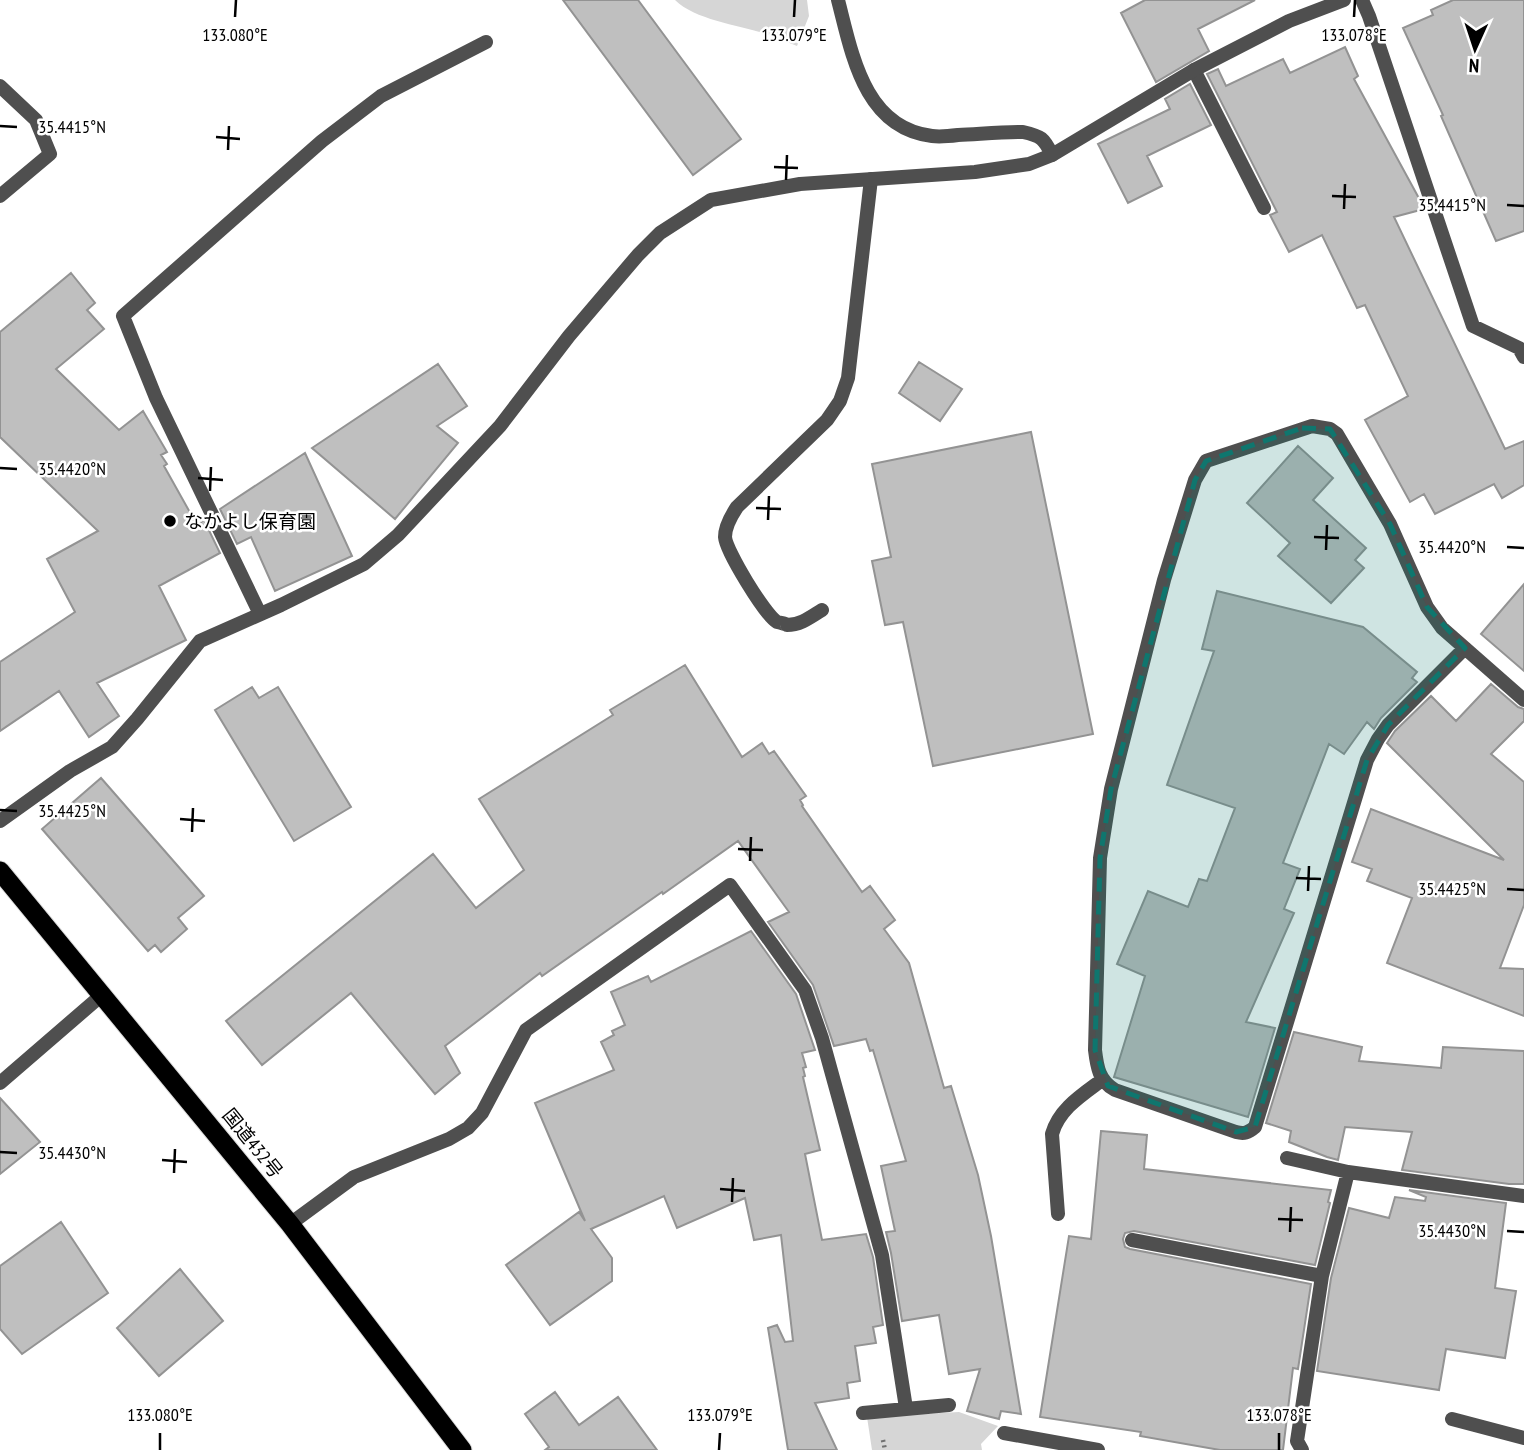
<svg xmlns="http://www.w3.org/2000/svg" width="1524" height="1450" viewBox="0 0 1524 1450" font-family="'PT Sans Narrow','Noto Sans JP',sans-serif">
  <rect width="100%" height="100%" fill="#fff"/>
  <path fill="#d6d6d6" d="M675 0H807L809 16 797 46C786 42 776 37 766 34 739 25 695 20 675 0Z
    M959 1412 998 1426 981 1444 982 1450H872L867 1417Z"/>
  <path fill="#bfbfbf" stroke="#939393" stroke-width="2" d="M563 0H638L741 139 693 175Z
    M1145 0H1255L1198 29 1209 51 1156 82 1121 13Z
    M1453 0H1524V231L1496 241 1441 116 1443 115 1403 28 1433 15 1431 10Z
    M1345 47 1358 76 1354 79 1421 202 1424 209 1394 217 1505 449 1524 441V485L1502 498 1494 484 1435 514 1424 494 1410 502 1365 420 1408 396 1365 305 1357 308 1322 235 1289 252 1270 215 1277 212 1207 74 1218 69 1226 86 1283 59 1290 73Z
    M1190 84 1211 125 1147 156 1162 186 1128 203 1098 144 1170 109 1165 99Z
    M71 273 95 303 87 310 104 329 56 369 119 430 143 411 167 452 161 455 167 464 164 466 197 525 204 520 220 553 159 586 186 640 97 683 119 716 89 737 59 691 0 731V662L75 612 47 559 98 531 0 437V332Z
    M919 362 962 389 940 421 899 393Z
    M438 364 467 406 437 426 458 443 395 519 312 448Z
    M1031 432 1093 734 933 766 903 622 885 625 872 561 891 557 872 464Z
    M1298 446 1333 478 1313 500 1366 548 1355 560 1364 568 1331 603 1278 556 1290 543 1247 503Z
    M305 453 352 556 275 591 251 537 237 544 220 509Z
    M1524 584V671L1481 634Z
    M1217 591 1363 627 1417 672 1412 678 1417 682 1381 718 1374 729 1367 722 1344 754 1329 744 1283 863 1300 869 1284 909 1294 913 1246 1022 1275 1028 1248 1117 1114 1077 1145 976 1117 964 1148 891 1188 907 1199 879 1207 881 1235 808 1167 785 1214 651 1202 649Z
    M685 665 742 757 762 743 769 754 774 751 806 796 800 800 803 805 802 806 862 892 870 886 895 920 884 929 909 963 944 1088 951 1086 978 1175 991 1236 1021 1414 1001 1411 999 1419 967 1411 980 1369 949 1374 939 1315 902 1321 891 1253 886 1232 895 1231 881 1166 906 1161 873 1050 870 1051 866 1039 834 1046 813 985 768 922 789 912 738 841 663 894 662 892 542 976 540 973 445 1046 460 1073 435 1094 351 993 262 1065 226 1021 433 854 476 908 524 870 479 799 613 715 610 710Z
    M1491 684 1518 707 1524 709V721L1491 754 1524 782V905L1500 968 1524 969V1016L1387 963 1412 898 1367 881 1372 869 1352 862 1371 809 1504 860 1387 743 1395 731 1431 696 1456 721Z
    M252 687 259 698 278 687 351 807 294 841 215 710Z
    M101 778 204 896 178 918 187 929 161 952 155 945 148 951 42 829Z
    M751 931 796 994 815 1050 802 1053 806 1067 803 1068 805 1076 803 1077 820 1150 805 1154 822 1240 866 1234 873 1257 883 1325 873 1327 876 1343 855 1346 860 1381 847 1383 849 1398 815 1403 837 1450H788L768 1328 777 1325 785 1342 793 1341 781 1235 754 1240 745 1198 677 1228 664 1196 591 1229 612 1258V1281L550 1325 506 1265 579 1212 585 1221 535 1103 614 1070 601 1042 614 1035 612 1031 625 1025 611 992 648 976 651 982Z
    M1294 1032 1362 1047 1359 1061 1441 1068 1443 1047 1524 1051V1184H1509L1402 1170 1412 1132 1345 1127 1338 1160 1327 1157 1289 1142 1291 1131 1266 1123Z
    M0 1098 40 1142 0 1174Z
    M1101 1131 1147 1135 1144 1169 1331 1190 1328 1202 1330 1203 1315 1265 1134 1231 1125 1233 1123 1239 1125 1247 1130 1249 1311 1284 1298 1369 1293 1368 1283 1450H1220L1140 1436 1141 1432 1040 1417 1069 1236 1091 1239Z
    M1409 1190 1506 1203 1495 1288 1516 1291 1505 1358 1446 1349 1439 1390 1317 1371 1331 1278 1349 1208 1389 1218 1395 1197 1425 1201 1426 1197Z
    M61 1222 108 1293 22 1354 0 1329V1266Z
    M180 1269 223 1321 159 1376 117 1328Z
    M555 1392 579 1425 618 1397 657 1450H545L549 1447 525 1414Z"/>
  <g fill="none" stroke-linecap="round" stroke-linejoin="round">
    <g stroke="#dbdbdb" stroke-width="21">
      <path id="trunk" d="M0 871 290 1224 462 1450"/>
    </g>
    <path stroke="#717171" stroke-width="4.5" stroke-dasharray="2 3.5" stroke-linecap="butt" d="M883 1440 885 1450"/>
    <path stroke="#4f4f4f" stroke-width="14" d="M838 0C852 54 864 128 932 136 940 137 950 136 958 135 980 134 1002 132 1023 132 1041 136 1044 138 1052 155
      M1194 70 1264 208
      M822 610C812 616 801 625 787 625 787 624 777 622 777 622 765 615 726 551 725 537 725 526 731 516 737 507L827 420 840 401 848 378 871 179
      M1452 1419 1524 1438"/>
    <path stroke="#4f4f4f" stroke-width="14" d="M1362 0 1369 16 1473 326 1519 348 1524 357
      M0 86 36 120 50 154 0 196
      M260 614 156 398 123 316 322 141 381 96 486 42
      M1465 648 1388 725 1378 739 1367 760 1255 1127C1248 1133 1244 1134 1236 1132L1115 1090C1099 1081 1097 1067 1095 1050L1100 858 1111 789 1164 580 1195 480 1206 461 1312 426 1330 429 1337 434 1390 524 1427 607 1442 628 1524 700
      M0 821 70 771 112 747 137 719 200 641 281 605 364 564 398 535 500 426 569 336 638 255 660 233 711 200 800 184 975 172 1029 164 1052 155 1194 70 1289 21 1344 0
      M0 1083 103 994
      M1287 1158 1348 1172
      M1058 1214 1052 1134C1059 1109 1082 1095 1102 1080
      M290 1224 354 1177 449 1139 468 1128 482 1113 526 1030 730 885 805 990 822 1038 882 1255 906 1408
      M1132 1240 1322 1276
      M863 1413 949 1405
      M1004 1433 1098 1450
      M1302 1450 1297 1441 1322 1276 1348 1172 1524 1196"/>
    <use href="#trunk" stroke="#000" stroke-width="19"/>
  </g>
  <path fill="#0f766e" fill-opacity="0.2" stroke="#0f766e" stroke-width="5" stroke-dasharray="14 9" stroke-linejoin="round" d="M1302 428 1330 429 1390 524 1427 607 1465 648 1388 725 1367 760 1255 1127 1236 1132 1108 1086 1095 1050 1100 858 1111 789 1195 480 1206 461Z"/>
  <path fill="none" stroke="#000" stroke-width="2.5" d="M235 17 236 0M794 17 795 0M1354 17 1355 0M0 126 17 127M216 137 240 139M228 150 229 126M774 167 798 168M786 180 787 155M1332 196 1356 197M1507 205 1524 206M1344 209 1345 184M0 468 17 469M198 478 223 480M210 491 211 467M756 508 781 509M768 520 769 496M1314 537 1339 538M1507 547 1524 548M1326 550 1327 525M0 810 17 811M180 819 205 821M192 832 193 808M738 849 763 850M750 861 751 837M1296 878 1321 879M1507 889 1524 890M1308 891 1309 866M0 1152 17 1153M162 1160 187 1162M174 1173 175 1149M720 1189 745 1191M732 1202 733 1178M1278 1219 1303 1220M1507 1231 1524 1232M1290 1232 1291 1207M160 1450V1433M719 1450 720 1433M1279 1450V1433"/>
  <circle fill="#000" stroke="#fff" stroke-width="2.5" cx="170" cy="521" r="7"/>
  <g text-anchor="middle" stroke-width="5" stroke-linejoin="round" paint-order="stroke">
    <g font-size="19" fill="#000" stroke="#fff" text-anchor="start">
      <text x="184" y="528">なかよし保育園</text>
    </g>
    <g font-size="19" fill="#000" stroke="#fff">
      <text transform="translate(253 1143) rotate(51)" y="7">国道432号</text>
    </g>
  </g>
  <g font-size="18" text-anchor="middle" fill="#000" stroke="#fff" stroke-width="5" stroke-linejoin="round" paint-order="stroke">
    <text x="235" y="41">133.080°E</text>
    <text x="794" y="41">133.079°E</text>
    <text x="1354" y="41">133.078°E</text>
    <text x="72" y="133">35.4415°N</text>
    <text x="1452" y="211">35.4415°N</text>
    <text x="72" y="475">35.4420°N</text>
    <text x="1452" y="553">35.4420°N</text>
    <text x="72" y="817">35.4425°N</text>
    <text x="1452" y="895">35.4425°N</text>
    <text x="72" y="1159">35.4430°N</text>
    <text x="1452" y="1237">35.4430°N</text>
    <text x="160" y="1421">133.080°E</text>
    <text x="720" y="1421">133.079°E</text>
    <text x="1279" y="1421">133.078°E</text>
  </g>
  <g transform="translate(1475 49) rotate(183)" stroke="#ffffff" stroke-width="5" paint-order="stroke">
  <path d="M0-5L12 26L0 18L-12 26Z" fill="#000000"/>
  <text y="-10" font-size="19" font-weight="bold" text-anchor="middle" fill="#000000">N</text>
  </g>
</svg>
